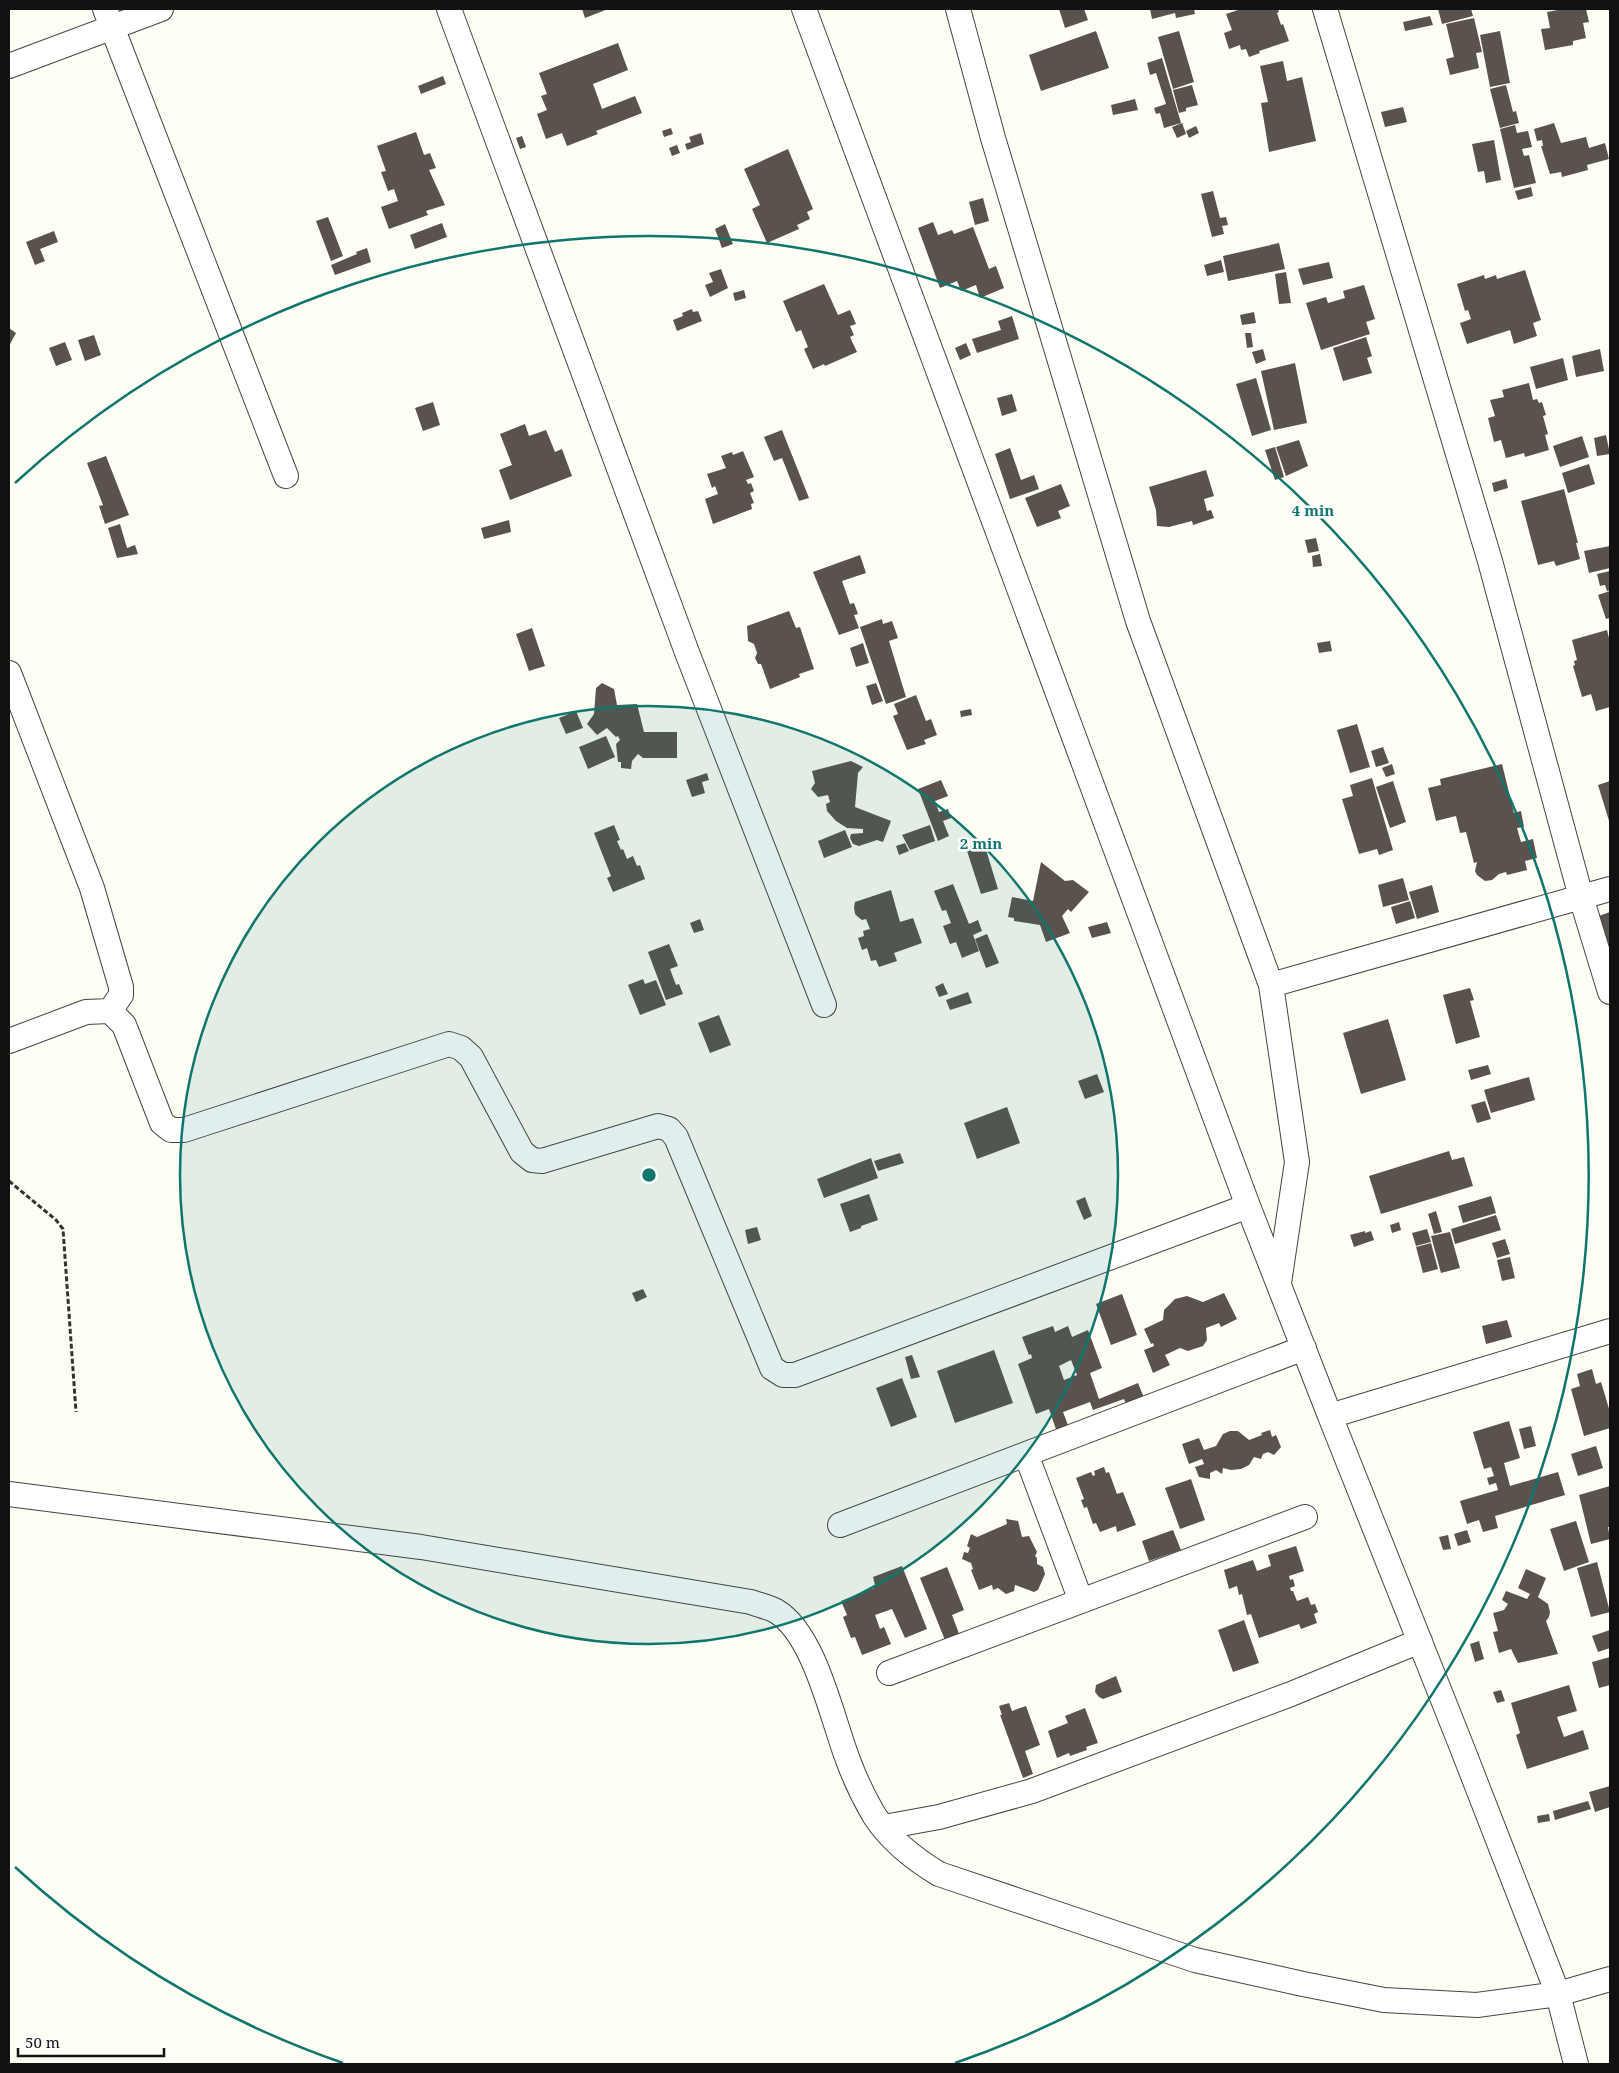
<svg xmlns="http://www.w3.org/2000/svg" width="1619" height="2073" viewBox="0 0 1619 2073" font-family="'Noto Serif',serif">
  <rect width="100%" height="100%" fill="#fffef4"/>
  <path fill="#5a534d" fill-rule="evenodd" d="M582 9H608L585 18Z
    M1059 9H1084L1088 20 1065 28Z
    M1150 9H1194L1195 14 1176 18 1175 13 1152 19Z
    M1241 9H1278L1279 12 1277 13 1281 25 1283 24 1289 41 1259 51 1260 53 1249 57 1246 49 1241 50 1240 45 1229 49 1224 33 1232 30 1226 14Z
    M1438 9H1471L1473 16 1442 24Z
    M1563 9H1586L1589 22 1583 23 1586 38 1573 41V45L1545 50 1541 29 1550 28 1547 12Z
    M1430 16 1433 25 1405 31 1403 22Z
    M1474 18 1482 52 1476 53 1479 68 1450 75 1446 59 1454 57 1446 24Z
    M1096 31 1109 68 1041 91 1029 55Z
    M1179 31 1194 82 1173 89 1158 37Z
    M1500 31 1510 83 1490 87 1480 35Z
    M618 43 628 70 593 84 602 109 635 96 642 113 596 131 598 134 567 146 562 133 546 139 537 114 547 110 541 96 547 94 539 73Z
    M1162 58 1181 123 1164 128 1160 113 1156 114 1154 108 1166 104 1156 73 1150 75 1147 63Z
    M1283 61 1287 81 1302 77 1316 141 1269 152 1261 103 1268 102 1260 66Z
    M443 76 446 84 421 94 418 86Z
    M1192 85 1198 105 1186 108V111L1179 113 1173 90Z
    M1506 85 1513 112 1516 111 1519 123 1500 128 1490 89Z
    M1135 99 1138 110 1113 115 1111 105Z
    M1403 107 1407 122 1385 127 1381 112Z
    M1182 123 1186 134 1177 138 1172 127Z
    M1554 123 1561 143 1586 137 1589 148 1605 143 1609 159 1587 165 1588 170 1562 177 1561 172 1550 174 1541 146H1543L1542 140 1537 141 1534 129Z
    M1515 125 1517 133 1528 131 1532 147 1522 149 1524 156 1529 155 1536 183 1514 188 1500 129Z
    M1196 126 1199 133 1189 138 1186 131Z
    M671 128 673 134 664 137 662 131Z
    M416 132 424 155 430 153 436 168 429 170 445 205 426 211 428 215 389 229 381 207 398 201 394 189 388 191 381 172 386 171 377 146Z
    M701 133 704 144 687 150 685 144 691 142 689 137Z
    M522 136 526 147 520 149 516 138Z
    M1494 140 1501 180 1486 183 1484 171 1478 172 1472 144Z
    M677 145 680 153 672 156 669 148Z
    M788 149 813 209 807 212 810 219 797 225 799 229 767 243 752 209 760 205 744 169Z
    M1531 187 1533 196 1518 200 1515 191Z
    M1213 191 1220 218 1226 217 1228 225 1222 226 1224 234 1212 237 1201 194Z
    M983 198 989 221 975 225 969 202Z
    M328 217 343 256 331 261 316 221Z
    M933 222 938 235 952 230 954 234 973 227 989 269 996 266 1004 288 980 298 976 285 961 291 957 281 940 288 918 228Z
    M442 223 447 237 415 249 410 235Z
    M725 224 733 244 722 248 715 229Z
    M54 231 58 242 40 249 45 261 35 265 26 242Z
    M1279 243 1285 269 1228 281 1223 256Z
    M367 248 371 262 335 275 331 265 357 254 356 252Z
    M1221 260 1224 272 1207 276 1204 265Z
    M1329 262 1333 278 1303 285 1298 269Z
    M721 269 728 288 710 297 705 285 713 282 709 273Z
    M1525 270 1541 320 1533 323 1537 336 1514 344 1510 330 1467 344 1460 323 1471 319 1468 310 1465 311 1457 284 1484 275 1485 279 1496 275 1497 279Z
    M1286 272 1291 303 1279 304 1275 274Z
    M824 284 838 315 850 310 856 324 850 326 854 335 850 337 857 352 825 366 824 364 813 369 804 349 808 347 801 330 796 332 783 301Z
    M1364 285 1375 319 1366 322 1370 334 1321 350 1306 303 1326 297 1328 303 1345 298 1343 291Z
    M744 290 746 298 735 301 733 293Z
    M692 309 693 312 698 311 702 321 677 331 673 320 683 316 682 313Z
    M1254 312 1256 323 1242 325 1240 315Z
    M1012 316 1019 339 977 353 972 339 1001 330 998 321Z
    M9 328 16 333 9 346Z
    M1245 333H1251L1253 347 1247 348Z
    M94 335 101 355 85 361 78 340Z
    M1366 337 1372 356 1367 358 1372 373 1343 381 1333 348Z
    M65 342 72 360 56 366 49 348Z
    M966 343 971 355 960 360 955 348Z
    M1263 349 1266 360 1256 364 1252 352Z
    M1600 349 1604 371 1576 377 1572 356Z
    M1563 358 1568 380 1536 389 1530 367Z
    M1295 363 1307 423 1274 430 1261 371Z
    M1256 378 1271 430 1252 436 1236 384Z
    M1529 383 1533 400 1537 399 1539 403 1542 402 1546 415 1543 416 1548 434 1545 435 1549 450 1525 457 1524 453 1506 458 1501 440 1494 442 1488 418 1495 416 1490 400 1504 397 1502 390Z
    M1012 394 1017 411 1002 416 997 398Z
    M433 402 440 425 423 431 415 408Z
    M525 424 529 436 546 430 555 452 562 449 572 476 510 500 499 470 512 465 500 434Z
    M782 430 809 498 799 501 782 458 774 461 764 437Z
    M1606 435 1610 454 1597 456 1594 438Z
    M1582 436 1589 457 1560 467 1553 446Z
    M1299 440 1308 466 1286 476 1276 447Z
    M1275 447 1284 477 1275 480 1265 450Z
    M1010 448 1021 480 1034 475 1039 489 1010 499 995 454Z
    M743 451 754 477 746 480 748 484 751 483 754 491 750 493 754 503 751 504 752 509 713 524 705 499 718 494 715 486 712 488 707 474 726 468 721 456 732 452 733 455Z
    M106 456 129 515 105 524 99 506 103 505 87 463Z
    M1589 464 1595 484 1568 493 1562 473Z
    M1206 470 1214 496 1204 499 1207 511 1211 510 1214 518 1193 525 1192 521 1169 527 1157 526 1156 510 1149 487Z
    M1506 479 1508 488 1494 492 1492 483Z
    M1061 484 1070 506 1058 511 1061 518 1037 527 1025 498Z
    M1564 489 1578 543H1576L1580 559 1556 566 1554 561 1538 565 1521 501Z
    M509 520 511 532 484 539 481 528Z
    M120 524 127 548 135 545 138 554 117 558 108 528Z
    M1316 538 1319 551 1308 553 1305 540Z
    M1610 546V568L1589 573 1584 551Z
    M1320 554 1322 566 1313 567 1312 556Z
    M860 555 866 573 842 581 850 604 854 603 858 614 854 615 859 628 839 635 813 572Z
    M1610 571V590L1607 591 1605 585 1600 586 1597 574Z
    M1610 591V618L1606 619 1598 595Z
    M789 611 796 628 800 627 814 669 799 674 800 677 770 689 761 664H758L755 658 757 653 754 644 748 641 747 626Z
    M882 619 883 624 892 621 898 638 889 641 906 697 886 704 860 627Z
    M532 628 545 666 529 671 516 634Z
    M1607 630 1610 642V707L1596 711 1591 694 1582 697 1573 666 1575 665 1574 661 1577 660 1572 640Z
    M1330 641 1332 651 1319 653 1317 643Z
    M863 643 869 663 856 667 850 648Z
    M602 683 614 689 617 705 637 704 644 732H677V758H643L638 754 632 761 631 769 621 768V762H618L616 744 620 740 618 736 616 737 607 728 597 735 587 724 594 714 596 688Z
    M876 683 883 701 872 705 866 686Z
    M916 695 926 721 931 719 937 735 924 740 926 744 907 750 893 716 898 714 894 704Z
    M971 709 972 715 961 717 960 711Z
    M576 711 583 728 566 734 559 718Z
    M1357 724 1370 767 1350 773 1337 730Z
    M606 736 615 757 588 769 579 747Z
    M1383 747 1389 763 1376 767 1371 751Z
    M851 761 863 767 858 773 855 807 891 821 883 842 877 840 859 846 853 844 850 838 851 834 863 833V829L847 828 836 821 827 811 826 804 830 802 828 795 818 797 811 789 815 783 812 771Z
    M1392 764 1395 774 1386 777 1382 768Z
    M1502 764 1514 813 1521 811 1524 827 1517 828 1521 842 1533 839 1537 858 1525 861 1527 870 1507 875 1506 872 1499 874 1492 880 1485 881 1477 875 1475 871 1477 862 1474 863 1466 832 1460 833 1456 816 1436 821 1428 788 1441 785 1440 779Z
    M707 773 709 780 702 782 705 793 692 797 686 780Z
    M1372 778 1393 850 1379 855 1377 849 1359 854 1342 799 1353 796 1350 785Z
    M941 780 948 796 935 801 939 812 948 809 951 818 943 821 949 836 938 841 918 789Z
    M1393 781 1406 822 1390 828 1376 787Z
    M1610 781V824L1598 785Z
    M614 825 620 840 617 841 621 850 623 849 627 859 633 856 637 866 640 865 645 879 613 892 607 878 611 876 594 833Z
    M930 825 935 841 910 850 902 835Z
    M845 830 852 847 824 858 818 841Z
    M905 843 909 851 899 855 896 846Z
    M984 843 998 889 981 894 966 848Z
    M1041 862 1065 881 1073 880 1089 892 1071 912 1068 909 1062 916 1070 933 1046 942 1040 925 1014 921V918L1008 917 1012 897 1033 901Z
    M1403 878 1409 900 1383 907 1378 885Z
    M953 884 969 924 978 920 982 931 973 935 979 951 962 958 956 942 950 944 943 926 951 923 946 910 942 911 934 891Z
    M1432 885 1439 912 1417 919 1409 892Z
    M891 890 900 922 913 918 922 943 894 953 897 961 879 967 876 960 871 961 867 948 862 950 858 938 864 936 863 931 870 929 866 919 862 920 858 917 855 914 854 907 855 902Z
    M1410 901 1415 918 1396 924 1391 907Z
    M1610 912V959L1596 917Z
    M700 919 704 930 694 933 690 923Z
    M1107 922 1111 933 1092 938 1088 927Z
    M987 934 999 963 986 968 975 939Z
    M669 944 678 966 670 969 676 985 679 984 683 994 666 1000 648 952Z
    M643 979 645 984 656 980 666 1005 640 1015 628 985Z
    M943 983 948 994 939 997 935 987Z
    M1470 988 1474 1000 1470 1001 1480 1037 1456 1044 1443 995Z
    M968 992 972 1003 950 1010 946 1000Z
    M719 1015 731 1045 710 1053 698 1023Z
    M1388 1019 1406 1080 1361 1094 1343 1033Z
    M1488 1065 1491 1074 1471 1080 1468 1070Z
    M1097 1074 1104 1092 1085 1099 1078 1081Z
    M1529 1077 1535 1100 1491 1113 1484 1090Z
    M1485 1101 1491 1119 1477 1123 1471 1105Z
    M1007 1107 1020 1143 977 1159 964 1123Z
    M1449 1151 1452 1160 1464 1157 1473 1186 1381 1214 1369 1176Z
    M900 1153 904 1163 878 1171 874 1161Z
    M871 1158 878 1178 824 1198 817 1179Z
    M869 1194 878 1220 861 1226V1228L850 1232 840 1204Z
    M1491 1196 1496 1213 1463 1223 1458 1206Z
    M1085 1197 1092 1216 1084 1220 1076 1201Z
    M1436 1211 1442 1232 1434 1234 1428 1214Z
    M1496 1215 1501 1230 1455 1244 1451 1229Z
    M1399 1222 1401 1230 1392 1233 1390 1225Z
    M757 1227 761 1240 748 1244 745 1230Z
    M1427 1229 1431 1242 1416 1246 1412 1233Z
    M1365 1231V1233L1371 1231 1374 1240 1354 1247 1350 1235Z
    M1450 1232 1460 1268 1441 1273 1431 1236Z
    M1505 1239 1510 1254 1497 1258 1492 1243Z
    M1431 1243 1438 1269 1423 1273 1416 1247Z
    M1510 1257 1515 1278 1502 1281 1497 1260Z
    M643 1289 647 1297 636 1302 632 1293Z
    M1224 1293 1237 1319 1221 1327 1219 1323 1206 1328 1207 1340 1203 1346 1188 1351 1180 1348 1165 1355 1170 1365 1153 1373 1144 1350 1154 1346 1153 1343 1151 1344 1144 1329 1163 1320 1164 1310 1175 1299 1187 1296 1203 1302Z
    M1122 1294 1137 1335 1111 1345 1096 1304Z
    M1507 1320 1512 1337 1486 1344 1482 1326Z
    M1053 1326 1055 1332 1068 1326 1072 1337 1088 1330 1102 1368 1090 1373 1099 1399 1138 1383 1147 1405 1129 1412 1124 1399 1093 1410 1090 1402 1063 1412 1071 1433 1059 1438 1049 1409 1036 1414 1018 1364 1032 1358 1031 1354 1029 1355 1022 1337ZM1071 1360 1077 1375 1064 1380 1059 1366Z
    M994 1350 1013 1403 955 1423 937 1371Z
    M912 1355 920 1377 911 1379 905 1357Z
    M1592 1369 1596 1384 1601 1382 1610 1412V1428L1584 1436 1571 1389 1580 1386 1577 1374Z
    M902 1378 917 1417 891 1427 876 1388Z
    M1509 1421 1520 1458 1504 1463 1510 1486 1558 1472 1565 1495 1495 1516 1498 1528 1483 1532 1479 1520 1467 1524 1460 1501 1498 1490 1496 1483 1489 1485 1487 1478 1494 1476 1491 1467 1484 1469 1473 1432Z
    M1531 1426 1536 1446 1524 1449 1519 1429Z
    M1270 1430 1272 1437 1276 1435 1281 1447 1274 1455 1268 1452 1263 1454 1261 1459 1254 1457 1249 1465 1241 1469 1231 1470 1223 1468 1222 1474 1216 1470 1210 1473V1479L1199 1477 1195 1467 1204 1464 1202 1459 1189 1464 1182 1444 1199 1438 1204 1450 1216 1446 1223 1434 1230 1431H1238L1249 1440 1262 1435 1261 1433Z
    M1596 1446 1603 1468 1578 1476 1571 1454Z
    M1104 1467 1106 1473 1109 1472 1117 1494 1123 1492 1136 1525 1117 1532 1116 1526 1100 1532 1096 1523 1093 1524 1087 1507 1084 1508 1081 1500 1084 1499 1076 1478 1091 1472 1093 1476 1095 1475 1094 1471Z
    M1191 1479 1205 1520 1180 1529 1165 1488Z
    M1610 1486V1527H1608L1610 1539 1591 1544 1579 1495Z
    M1006 1519 1018 1521 1022 1537 1029 1536 1037 1552 1035 1556 1037 1558V1564L1043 1567 1045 1574 1038 1590 1034 1592 1015 1585 1014 1591 1006 1594 998 1588 993 1590 992 1585 979 1590 971 1570 973 1569 971 1563 962 1559 964 1552 968 1553 970 1548 967 1546 971 1534 977 1537 1007 1524Z
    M1576 1521 1589 1562 1564 1571 1550 1529Z
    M1173 1530 1181 1550 1149 1561 1142 1541Z
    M1467 1530 1471 1542 1458 1546 1454 1534Z
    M1448 1535 1451 1549 1443 1550 1439 1537Z
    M1296 1546 1304 1571 1289 1576 1290 1580 1293 1579 1295 1586 1290 1588 1291 1591H1293L1297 1601 1308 1597 1311 1605 1315 1604 1318 1612 1314 1614 1317 1623 1301 1629 1299 1624 1259 1638 1251 1614 1247 1615 1242 1594 1239 1595 1237 1586 1229 1589 1224 1570 1253 1560 1257 1571 1271 1566 1268 1555Z
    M1597 1562 1610 1612 1591 1617 1577 1568Z
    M902 1566 927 1629 905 1638 892 1609 875 1615 880 1629 884 1627 891 1644 862 1655 855 1637 851 1638 843 1617 847 1615 841 1601 874 1588 873 1586 875 1585 873 1577Z
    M947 1567 964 1610 952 1615 961 1639 947 1645 920 1578Z
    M1526 1569 1546 1578 1538 1597 1548 1604 1550 1612 1549 1617 1546 1621 1558 1654 1518 1663 1511 1649 1499 1653 1493 1632 1498 1631 1493 1613 1504 1610 1508 1604 1502 1600 1506 1591 1527 1599 1530 1594 1518 1588Z
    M1244 1620 1259 1663 1233 1672 1218 1630Z
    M1610 1630V1648L1598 1652 1592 1636Z
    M1479 1641 1484 1659 1475 1662 1470 1644Z
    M1610 1657V1685L1599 1688 1592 1662Z
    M1116 1676 1122 1692 1103 1699 1099 1697 1095 1692 1096 1685Z
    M1569 1685 1577 1711 1557 1717 1564 1737 1583 1730 1589 1749 1527 1769 1516 1735 1520 1733 1511 1703Z
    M1501 1690 1505 1701 1497 1703 1493 1692Z
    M1009 1703 1012 1711 1026 1706 1040 1745 1025 1751 1033 1774 1023 1778 1000 1715H1002L999 1706Z
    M1085 1708 1098 1743 1086 1747 1087 1750 1070 1756 1069 1753 1057 1758 1048 1731 1068 1723 1065 1716Z
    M1610 1786V1807L1595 1812 1589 1792Z
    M1588 1801 1591 1809 1555 1820 1553 1811Z
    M1549 1814 1550 1821 1538 1823 1537 1816Z"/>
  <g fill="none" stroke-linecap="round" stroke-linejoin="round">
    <g stroke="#444" stroke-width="26">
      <path id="minor" d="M105 9 286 476
        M449 9 688 655 824 1005
        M804 9 1248 1206 1330 1416 1610 1331
        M958 9 993 138 1138 621 1271 985 1297 1162 1279 1283
        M9 66 161 9
        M9 673 92 888 121 987V995L110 1011
        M1610 889 1581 897 1610 992
        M1271 985 1581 897 1490 561 1325 9
        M9 1041 86 1012 110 1011 124 1025 162 1123 171 1130H184L449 1044 461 1048 471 1057 522 1152 532 1160 542 1161 658 1126 669 1129 676 1137 772 1368 783 1375H795L1248 1206
        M1330 1416 1461 1745 1558 1994 1576 2064
        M1026 1454 1081 1601
        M9 1494 421 1547 751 1602C759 1605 768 1607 776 1611 815 1634 832 1719 848 1760 855 1779 864 1798 874 1815 890 1840 914 1859 939 1874L1195 1960 1303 1984 1384 2000 1477 2005 1558 1994 1610 1979
        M840 1525 1304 1348
        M889 1673 1305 1517
        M884 1827 939 1817 1032 1791 1291 1694 1420 1641"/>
    </g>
    <path stroke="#333" stroke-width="3" stroke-dasharray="5 2.5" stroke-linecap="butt" d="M9 1181 56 1220 63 1229 76 1412"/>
    <use href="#minor" stroke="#fff" stroke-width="24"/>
  </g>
  <circle cx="649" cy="1175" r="469" fill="#0f766e" fill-opacity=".12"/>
  <g fill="none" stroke="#0f766e" stroke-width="2.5">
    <circle cx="649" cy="1175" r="469"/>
    <path d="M343 2063A939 939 0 0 1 15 1867M15 483A939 939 0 1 1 955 2063"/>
  </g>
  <circle cx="649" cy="1175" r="8" fill="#0f766e" stroke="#fff" stroke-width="2.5"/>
  <g font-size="15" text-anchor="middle" font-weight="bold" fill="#0f766e" stroke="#fff" stroke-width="5" stroke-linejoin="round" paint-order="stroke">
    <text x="1313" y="516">4 min</text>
    <text x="981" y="849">2 min</text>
  </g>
  <rect width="1619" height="2073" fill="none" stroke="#111111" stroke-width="20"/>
  <path d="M18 2048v8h146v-8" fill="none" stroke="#111111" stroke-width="2.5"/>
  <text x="25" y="2048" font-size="15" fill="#111111" stroke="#ffffff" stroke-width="4" paint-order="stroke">50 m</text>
</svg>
